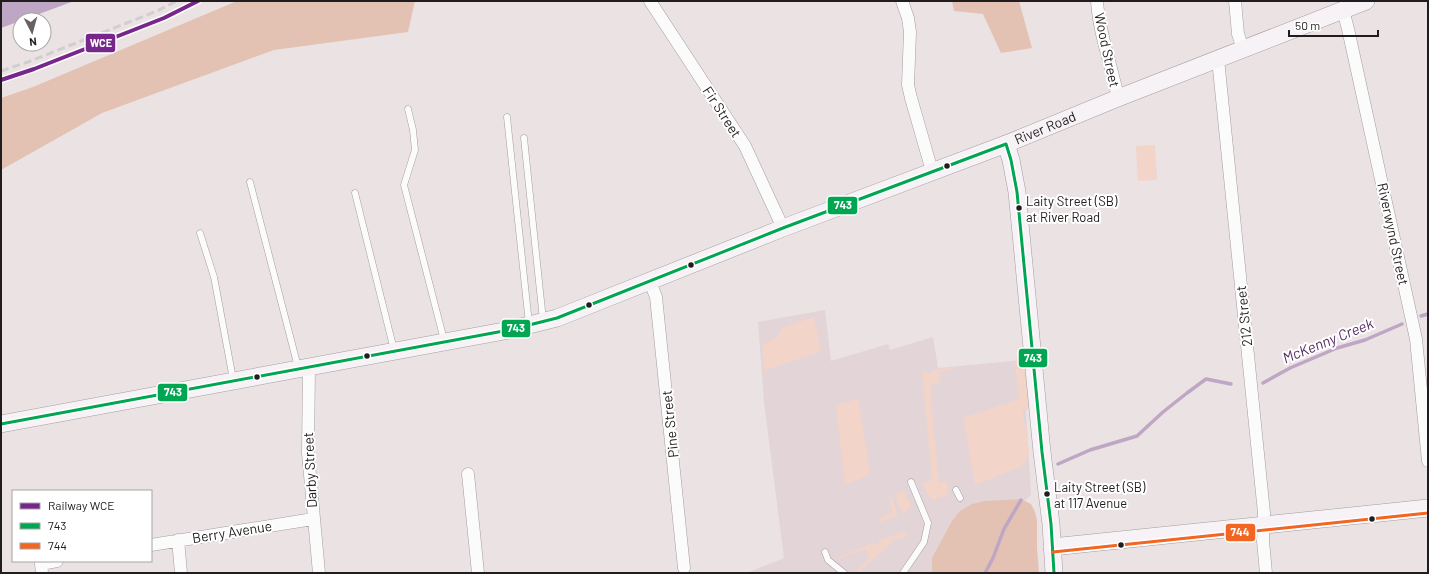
<svg xmlns="http://www.w3.org/2000/svg" width="1429" height="574" viewBox="0 0 1429 574" font-family="Barlow,sans-serif">
  <rect width="100%" height="100%" fill="#eae2e3"/>
  <path fill="#e3d4d7" d="M825 310 831 361 888 344 890 350 933 337 938 368 1023 360 1031 495 950 568 947 573H747L784 558 764 402 758 322Z"/>
  <path fill="#f2d4c9" d="M1155 145 1157 180 1138 181 1136 146Z
    M814 317 821 351 764 371 762 345 776 338 782 328Z
    M1017 357 1027 361 1031 397 1028 410H1023L1024 424H1026L1029 455 1025 460 1027 462 1020 467 975 485 963 418 1019 399 1015 363Z
    M961 367 940 372V383L930 385 939 483 946 481 949 490 946 496 934 500 929 497 923 483 932 480 922 371 930 373 937 369Z
    M858 399 860 408 870 475 845 485 836 405Z
    M904 491 911 506 907 511 903 513C899 508 896 500 896 494Z
    M889 496 892 498 897 512V516L879 523V519L892 512 891 507 866 515 891 506Z
    M904 531 907 533 905 537 894 540 858 573H853L869 559 865 549 838 559 841 556 873 543 874 545 879 544 878 541Z"/>
  <path fill="#e3c2b4" d="M237 1H415L408 32 274 50 102 113 1 170V98L33 87Z
    M952 1H1019L1032 48 1001 53 983 14 954 11Z
    M1021 499 1031 504 1035 512 1037 520V548L1039 573H931L932 571V558L952 521 960 511 972 504 985 501Z"/>
  <path fill="#bfa6c5" d="M1 1H74L23 20H20V21L1 28Z"/>
  <g fill="none" stroke-linecap="round" stroke-linejoin="round">
    <path stroke="#bfa6c5" stroke-width="3.5" d="M1421 316 1428 314
      M1263 383 1290 368 1337 348 1365 340 1402 324
      M1058 464 1090 450 1137 436 1163 412 1187 393 1206 379 1231 384
      M985 573 993 558 1004 529 1021 500"/>
    <g stroke="#a49e9f" stroke-width="7">
      <path id="lane" d="M408 109 413 130 415 150 404 185 444 340
        M507 117 529 324
        M524 138 543 320
        M250 182 298 367
        M355 193 394 350
        M200 233 214 277 233 379
        M956 490 960 498
        M825 552 828 560 844 573
        M903 573 924 542 928 523 911 482"/>
    </g>
    <g stroke="#a49e9f" stroke-width="13">
      <path id="street" d="M650 1 745 146 783 228
        M902 1 908 18 910 32 908 85 911 98 932 171
        M1097 1C1099 34 1112 66 1118 98
        M1235 1 1238 34 1243 49
        M1343 10 1348 29 1416 339 1428 461
        M1218 59 1264 513 1263 541 1266 573
        M650 282 656 297 684 568
        M309 367 308 453 319 573
        M468 474 478 573
        M178 540 181 573
        M151 545 313 519
        M42 573 41 564 57 561"/>
    </g>
    <g stroke="#a49e9f" stroke-width="18">
      <g id="secondary">
        <path d="M1006 144 1011 160 1017 192 1042 452 1051 524 1054 573"/>
        <path id="s1" d="M1 424 509 330 557 318 783 228 1006 144 1118 98 1366 1"/>
        <path d="M1052 547 1428 508"/>
      </g>
    </g>
    <use href="#lane" stroke="#fcfbfb" stroke-width="6"/>
    <use href="#street" stroke="#fcfbfb" stroke-width="12"/>
    <use href="#secondary" stroke="#f7f2f5" stroke-width="17"/>
    <path stroke="#d0cece" stroke-width="3" stroke-dasharray="8 4" stroke-linecap="butt" d="M1 71 28 62 157 11 177 1"/>
    <g stroke="#fff" stroke-width="6">
      <path id="bus-1" d="M1006 144 1011 160 1017 192 1042 452 1051 524 1054 573
        M1 424 509 330 557 318 783 228 1006 144"/>
    </g>
    <g stroke="#fff" stroke-width="6">
      <path id="bus-2" d="M1053 552 1428 513"/>
    </g>
    <use href="#bus-1" stroke="#00a651" stroke-width="3"/>
    <use href="#bus-2" stroke="#f26522" stroke-width="3"/>
    <g stroke="#fff" stroke-width="7">
      <path id="rail-1" d="M1 80 34 69 164 18 198 1"/>
    </g>
    <use href="#rail-1" stroke="#77278b" stroke-width="4"/>
  </g>
  <g fill="#211c1d" stroke="#fff" stroke-width="1.5">
    <circle cx="947" cy="166" r="3.5"/>
    <circle cx="1019" cy="208" r="3.5"/>
    <circle cx="691" cy="265" r="3.5"/>
    <circle cx="589" cy="305" r="3.5"/>
    <circle cx="367" cy="356" r="3.5"/>
    <circle cx="257" cy="377" r="3.5"/>
    <circle cx="1047" cy="494" r="3.5"/>
    <circle cx="1372" cy="519" r="3.5"/>
    <circle cx="1121" cy="545" r="3.5"/>
  </g>
  <g text-anchor="middle" stroke-width="4" stroke-linejoin="round" paint-order="stroke">
    <g font-size="13" fill="#211c1d" stroke="#fff" text-anchor="start">
      <text x="1026" y="206">Laity Street (SB)<tspan x="1026" dy="16">at River Road</tspan></text>
      <text x="1054" y="492">Laity Street (SB)<tspan x="1054" dy="16">at 117 Avenue</tspan></text>
    </g>
    <g font-size="14" fill="#211c1d" stroke="#fff">
      <text transform="translate(1107 50) rotate(78)" y="5">Wood Street</text>
      <text transform="translate(722 112) rotate(57)" y="5">Fir Street</text>
      <text dy="5" stroke="none"><textPath href="#s1" startOffset="1090">River Road</textPath></text>
      <text transform="translate(1393 234) rotate(78)" y="5">Riverwynd Street</text>
      <text transform="translate(1244 316) rotate(-96)" y="5">212 Street</text>
      <text transform="translate(670 424) rotate(-96)" y="5">Pine Street</text>
      <text transform="translate(310 470) rotate(-93)" y="5">Darby Street</text>
      <text transform="translate(232 532) rotate(-9)" y="5">Berry Avenue</text>
    </g>
    <g font-size="15" font-style="italic" fill="#562c64" stroke="#fff">
      <text transform="translate(1328 341) rotate(-22)" y="5">McKenny Creek</text>
    </g>
  </g>
  <g stroke="#fff" stroke-width="1.5">
    <rect x="85" y="33" width="31" height="20" rx="4" fill="#77278b"/>
    <rect x="827" y="196" width="31" height="19" rx="4" fill="#00a651"/>
    <rect x="501" y="319" width="30" height="19" rx="4" fill="#00a651"/>
    <rect x="1018" y="348" width="30" height="20" rx="4" fill="#00a651"/>
    <rect x="157" y="383" width="31" height="19" rx="4" fill="#00a651"/>
    <rect x="1225" y="523" width="31" height="19" rx="4" fill="#f26522"/>
  </g>
  <g font-size="11" text-anchor="middle" font-weight="bold" fill="#fff">
    <text x="101" y="47">WCE</text>
    <text x="843" y="209">743</text>
    <text x="516" y="332">743</text>
    <text x="1033" y="362">743</text>
    <text x="173" y="396">743</text>
    <text x="1240" y="536">744</text>
  </g>
  <rect width="1429" height="574" fill="none" stroke="#211c1d" stroke-width="4"/>
  <rect x="12" y="490" width="140" height="72" fill="#ffffff" stroke="#a6a4a5"/>
  <rect x="20" y="503" width="20" height="6" fill="#77278b" stroke="#a6a4a5"/>
  <text x="48" y="510" font-size="12" fill="#211c1d">Railway WCE</text>
  <rect x="20" y="523" width="20" height="6" fill="#00a651" stroke="#a6a4a5"/>
  <text x="48" y="530" font-size="12" fill="#211c1d">743</text>
  <rect x="20" y="543" width="20" height="6" fill="#f26522" stroke="#a6a4a5"/>
  <text x="48" y="550" font-size="12" fill="#211c1d">744</text>
  <g transform="translate(32 32) rotate(174)"><circle r="19" fill="#ffffff" stroke="#a6a4a5"/>
  <path d="M0-3L7 15L0 10L-7 15Z" fill="#676162"/>
  <text y="-6" font-size="11" font-weight="bold" text-anchor="middle" fill="#211c1d">N</text>
  </g>
  <path d="M1289 30v6h89v-6" fill="none" stroke="#211c1d" stroke-width="2"/>
  <text x="1295" y="30" font-size="12" fill="#211c1d" stroke="#ffffff" stroke-width="3" paint-order="stroke">50 m</text>
</svg>
